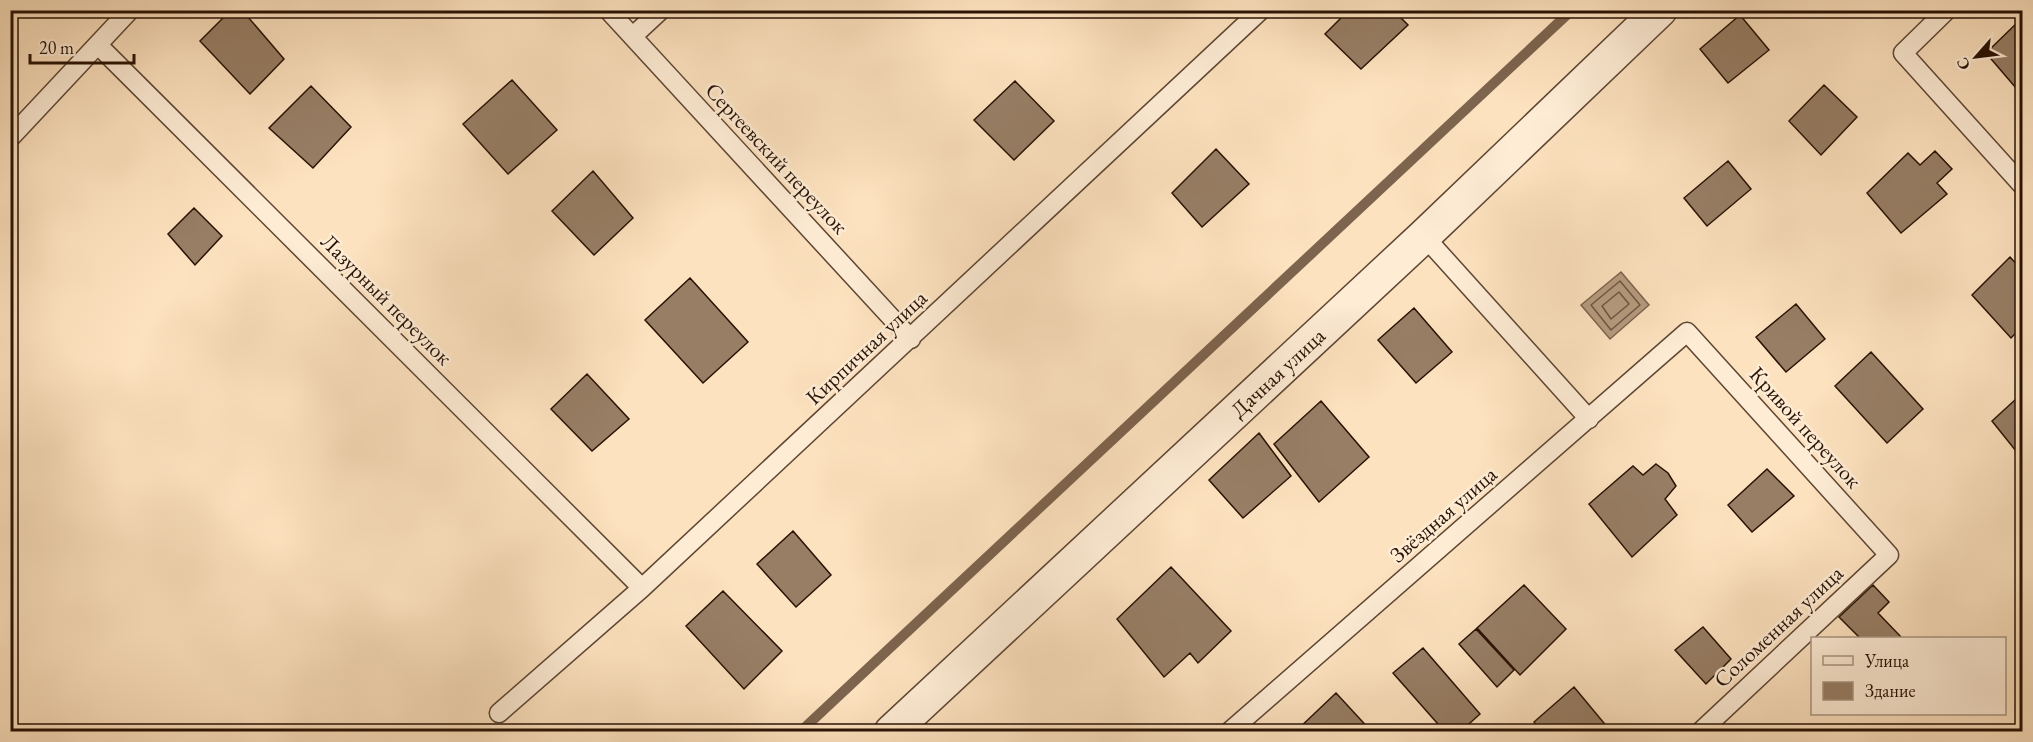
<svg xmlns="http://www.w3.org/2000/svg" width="2033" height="742" viewBox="0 0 2033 742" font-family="'EB Garamond',serif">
  <rect width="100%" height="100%" fill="#fde2bf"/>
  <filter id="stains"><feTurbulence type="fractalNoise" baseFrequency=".00333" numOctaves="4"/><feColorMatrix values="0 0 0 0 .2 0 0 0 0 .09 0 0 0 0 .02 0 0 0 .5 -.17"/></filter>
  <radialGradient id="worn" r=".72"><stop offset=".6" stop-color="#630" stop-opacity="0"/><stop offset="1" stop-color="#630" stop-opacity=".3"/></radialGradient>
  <path fill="#b59b7f" stroke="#7d644e" stroke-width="1.5" d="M1621 272 1649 305 1610 339 1581 305Z"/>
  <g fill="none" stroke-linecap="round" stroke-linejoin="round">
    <path stroke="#6f5642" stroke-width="1.5" d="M1620 281 1640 305 1611 330 1591 305Z
      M1619 292 1629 304 1611 319 1602 306Z"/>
    <path stroke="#7d644e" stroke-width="10" d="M10 723 19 732
      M800 732 1572 10"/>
  </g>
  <path fill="#977e65" stroke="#291204" stroke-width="1.5" d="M231 10H242L284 59 250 94 200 41Z
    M1349 10H1393L1408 25 1361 69 1325 34Z
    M1740 15 1769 50 1728 83 1700 49Z
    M2022 18V95L1986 53Z
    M512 80 557 130 508 174 463 124Z
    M1015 81 1054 121 1014 160 974 120Z
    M1824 85 1857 117 1821 155 1789 121Z
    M311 86 351 127 313 168 269 128Z
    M1216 149 1249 184 1202 227 1172 193Z
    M1935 151 1952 169 1937 183 1947 194 1901 233 1867 193 1908 153 1920 165Z
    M1728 161 1751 189 1707 226 1684 198Z
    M593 171 633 218 594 255 552 211Z
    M194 208 222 236 195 265 168 234Z
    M2010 257 2022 270V327L2011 338 1972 295Z
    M690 278 748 342 703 383 645 320Z
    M1796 304 1825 339 1786 372 1756 337Z
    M1414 308 1452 352 1416 383 1378 340Z
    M1871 352 1923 409 1887 443 1835 386Z
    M587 374 629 419 592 451 551 409Z
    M2016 399 2022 406V453L2020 456 1992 421Z
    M1321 401 1369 457 1319 502 1274 444Z
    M1259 433 1291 476 1243 518 1209 480Z
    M1656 464 1668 473 1676 486 1665 499 1677 515 1632 557 1589 504 1633 466 1643 475Z
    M1767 469 1794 496 1752 532 1728 505Z
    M793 531 831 575 796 607 757 564Z
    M1171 567 1231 631 1198 663 1190 653 1164 677 1117 619Z
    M1524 585 1566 629 1520 675 1477 628Z
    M1873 585 1889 602 1878 613 1902 638H1860L1839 617Z
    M723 591 782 651 744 689 686 626Z
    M1703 627 1731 659 1706 684 1675 650Z
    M1476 629 1514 670 1497 687 1459 644Z
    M1423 648 1480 714 1460 732H1445L1393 673Z
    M1574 687 1608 728 1603 732H1543L1534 722Z
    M1336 693 1372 732H1295Z"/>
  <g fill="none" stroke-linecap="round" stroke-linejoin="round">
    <g stroke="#5e4633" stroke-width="21">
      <path id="service" d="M608 10 911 339
        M1947 10 1903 53 2022 185
        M633 36 661 10
        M98 45 642 588
        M10 138 130 10
        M1424 236 1589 419
        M499 713 642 588 1261 10
        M1229 732 1687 332 1889 555 1700 732"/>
    </g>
    <g stroke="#5e4633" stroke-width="36">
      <g id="minor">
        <path id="s1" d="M891 732 1424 236 1660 10"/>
      </g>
    </g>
    <use href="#service" stroke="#feecd5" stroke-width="18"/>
    <use href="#minor" stroke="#feecd5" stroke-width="33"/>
  </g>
  <g text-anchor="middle" stroke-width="5" stroke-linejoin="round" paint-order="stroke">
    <g font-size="22" fill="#291204" stroke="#feecd5">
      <text transform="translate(777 158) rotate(47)" y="8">Сергеевский переулок</text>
      <text transform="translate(387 299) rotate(45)" y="8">Лазурный переулок</text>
      <text transform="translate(866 347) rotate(-43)" y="8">Кирпичная улица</text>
      <text dy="8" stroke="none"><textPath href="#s1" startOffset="528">Дачная улица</textPath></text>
      <text transform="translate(1806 427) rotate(48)" y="8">Кривой переулок</text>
      <text transform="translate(1443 514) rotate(-41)" y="8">Звёздная улица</text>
      <text transform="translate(1778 626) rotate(-43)" y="8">Соломенная улица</text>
    </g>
  </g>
  <rect width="2033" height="742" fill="none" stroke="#fde2bf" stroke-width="36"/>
  <rect x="12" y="12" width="2009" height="718" fill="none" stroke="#291204" stroke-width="3"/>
  <rect x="18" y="18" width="1997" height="706" fill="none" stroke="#291204" stroke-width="1.5"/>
  <rect x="1811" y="637" width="195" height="78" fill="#feecd5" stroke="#a99581" stroke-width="1.5"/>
  <rect x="1823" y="656" width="30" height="9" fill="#feecd5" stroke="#a99581" stroke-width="1.5"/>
  <text x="1865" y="667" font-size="18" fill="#291204">Улица</text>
  <rect x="1823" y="682" width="30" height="18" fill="#977e65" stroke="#a99581" stroke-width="1.5"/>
  <text x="1865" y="697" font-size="18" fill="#291204">Здание</text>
  <g transform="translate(1976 57) rotate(242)" stroke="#feecd5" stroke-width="4.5" paint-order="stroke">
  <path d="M0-4.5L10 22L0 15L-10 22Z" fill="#291204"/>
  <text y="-9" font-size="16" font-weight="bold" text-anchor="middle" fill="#291204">С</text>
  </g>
  <path d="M30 54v9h104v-9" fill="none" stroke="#291204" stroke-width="3"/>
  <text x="39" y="54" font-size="18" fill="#291204" stroke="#feecd5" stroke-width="4.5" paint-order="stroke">20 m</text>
  <rect width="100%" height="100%" filter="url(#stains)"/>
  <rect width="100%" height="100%" fill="url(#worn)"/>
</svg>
